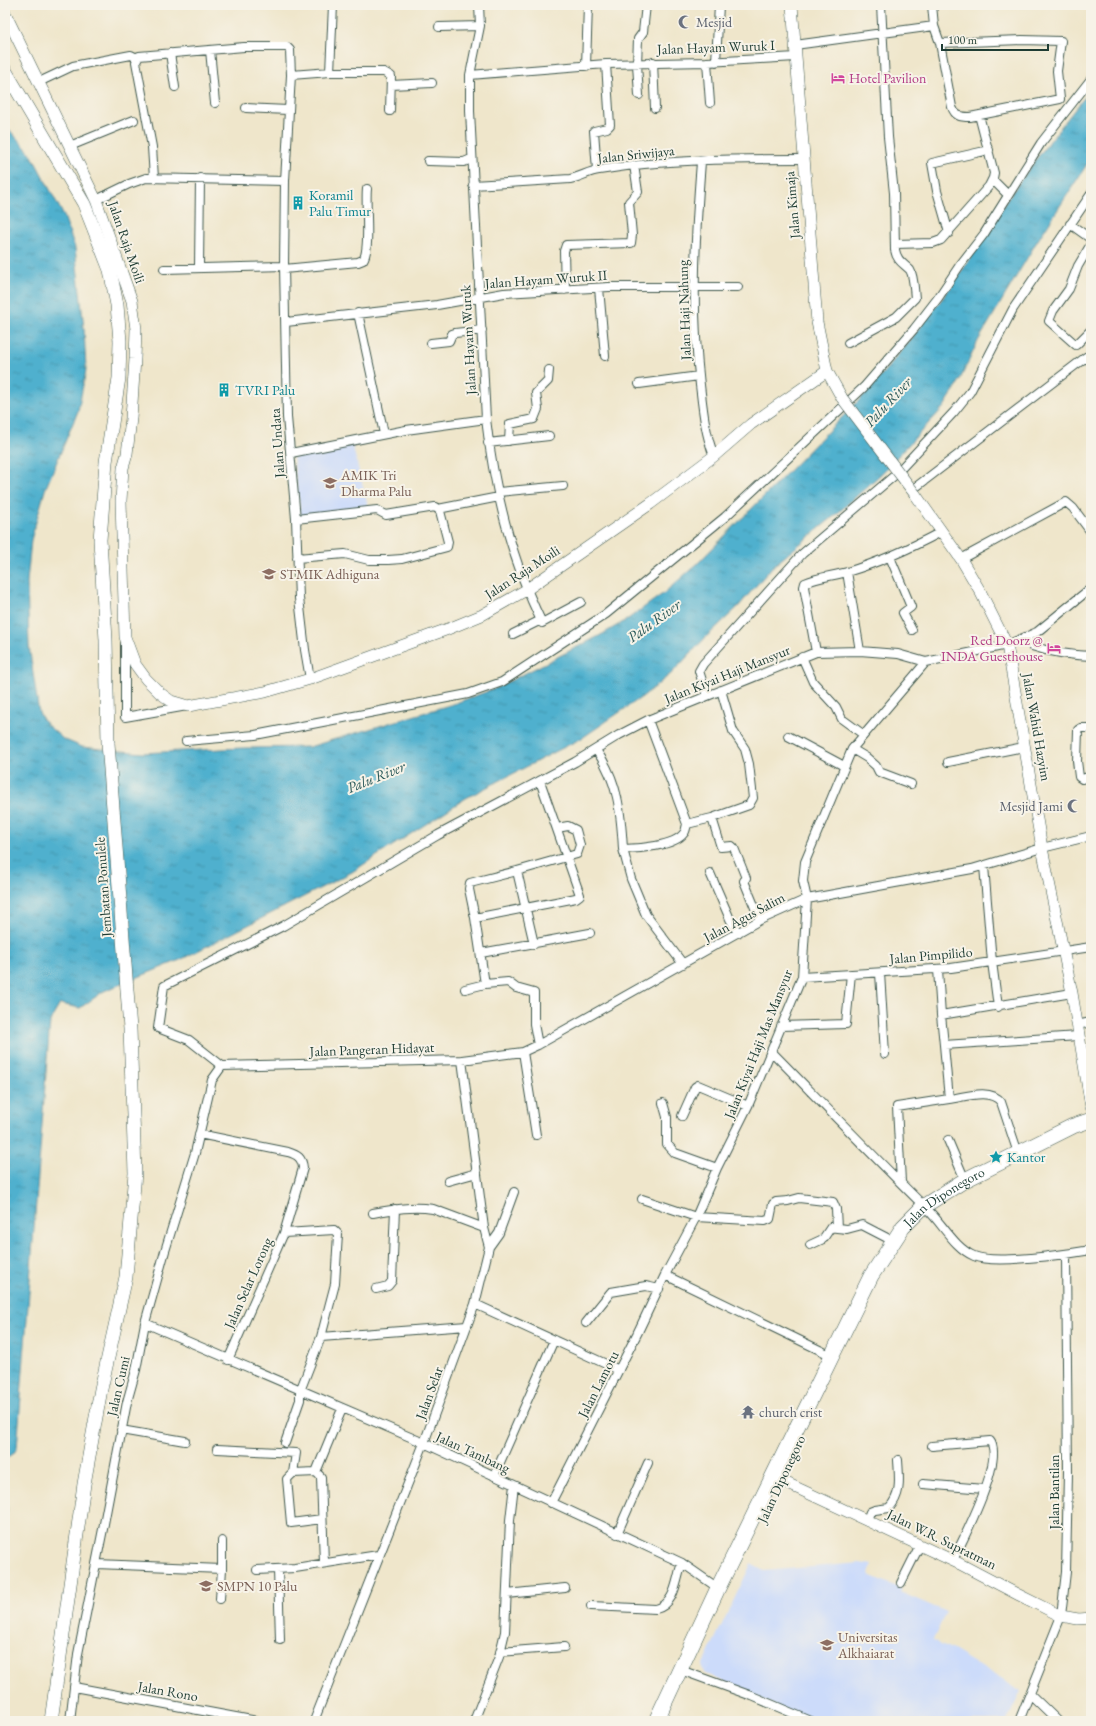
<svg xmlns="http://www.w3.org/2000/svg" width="1096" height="1726" viewBox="0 0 1096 1726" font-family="'EB Garamond',serif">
  <defs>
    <pattern id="water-ripples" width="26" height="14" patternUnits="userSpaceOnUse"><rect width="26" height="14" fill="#4fb0ce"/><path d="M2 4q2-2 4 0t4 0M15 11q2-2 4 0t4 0" fill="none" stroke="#4190a8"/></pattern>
  </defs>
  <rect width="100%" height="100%" fill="#f7f3e8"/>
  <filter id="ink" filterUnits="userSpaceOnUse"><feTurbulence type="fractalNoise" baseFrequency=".025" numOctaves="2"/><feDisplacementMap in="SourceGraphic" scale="8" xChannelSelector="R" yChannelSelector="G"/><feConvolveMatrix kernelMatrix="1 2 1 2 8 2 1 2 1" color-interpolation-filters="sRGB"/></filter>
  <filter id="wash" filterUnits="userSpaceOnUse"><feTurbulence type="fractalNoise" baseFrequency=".012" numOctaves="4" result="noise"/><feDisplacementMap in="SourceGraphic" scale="16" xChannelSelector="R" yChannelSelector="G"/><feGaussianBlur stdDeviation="0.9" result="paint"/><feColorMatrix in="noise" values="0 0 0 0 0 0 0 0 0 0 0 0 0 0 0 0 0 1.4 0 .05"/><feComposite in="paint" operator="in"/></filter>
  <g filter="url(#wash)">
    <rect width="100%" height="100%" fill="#efe6cb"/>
    <path fill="#ccdbfa" d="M352 444 369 510 301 518 293 457Z
      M860 1563 872 1565 869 1573 872 1576 902 1589 900 1592 946 1612 933 1640 953 1650 1021 1691 1007 1721H807L705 1673 702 1666 751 1564 764 1571Z"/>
    <path fill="url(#water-ripples)" stroke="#377681" d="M1091 89V158L1036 243 978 341 957 386 943 408 881 474 838 513 772 567 738 607 706 637 672 673 642 697 582 738 466 798 352 872 180 960 104 991 80 1008 60 1004 50 1021 17 1448 13 1454 5 1459 7 1512 5 1519V125L31 154 64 216 75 248 84 328 86 370 78 411 45 490 31 540 27 582 29 646 39 713 45 723 63 739 82 747 142 753 242 748 309 747 453 704 494 689 599 636 625 621 664 593 696 565 864 395C895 360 925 322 953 284 969 262 981 238 997 215 1026 171 1058 130 1091 89Z"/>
  </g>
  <g filter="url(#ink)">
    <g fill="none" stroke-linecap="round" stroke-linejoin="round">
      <g stroke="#3e564b" stroke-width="10">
        <path id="street" d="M479 5 480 26 470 75V111L486 419C494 489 511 559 542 623L581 602
          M934 26 940 43 952 107C955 116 960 117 970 117L1060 99 1057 71 1061 41 1022 40 940 43
          M439 27 480 26
          M795 45 934 26 932 5
          M210 50 215 103
          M170 53 175 87
          M653 62 655 108
          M707 62 710 103
          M716 62 719 5
          M586 66 588 5
          M330 72H384L391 76 390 111
          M470 75 606 64 707 62 796 57
          M39 82 73 66 131 55 137 58
          M391 85 432 83
          M639 95 637 64 638 39 643 32 646 5
          M246 108 288 110
          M70 146 134 120
          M428 161 464 162 471 159
          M701 162C695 239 691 308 700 385 703 410 705 433 714 456
          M597 170 594 131 607 128 610 125 606 64
          M154 178 152 147 136 62 139 56 244 47H287L290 50 291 75
          M993 180 1008 195
          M473 185 570 179C581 177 589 171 599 170 666 159 736 159 803 159
          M96 200 129 184 146 178 285 181
          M1070 224 1091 239
          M949 233 937 191 932 163 989 150
          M895 244 933 243 941 240 989 186 993 178 994 173 979 115
          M1091 244 1078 266 1069 289 1053 311 1049 321 1076 345 1091 330
          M199 268 200 178
          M164 269 284 266
          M284 269 358 262 363 260C371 249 365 205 367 189
          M599 288 605 356
          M565 290 564 251 566 245 631 243 632 235 629 202 638 192 634 165
          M358 313 384 434
          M286 322 437 305 504 293 609 287H738
          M431 343 449 341 452 334 455 333 482 330
          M848 343 896 317 915 298C914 291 914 276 910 270 903 263 897 261 895 250L894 193 888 137 881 5
          M639 384 699 376
          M509 441 510 424 534 419 538 409 536 393 548 381 549 370
          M488 443 549 436
          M291 453 406 430 486 419
          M912 490 1086 357 1091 362
          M498 492 563 486
          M438 509 499 497
          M296 519 377 510 386 515 435 507 440 511 448 542 447 547 402 559 388 560H369L345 554 297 558
          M890 557 911 607 903 613 912 630
          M961 559 1066 502 1073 508 1091 532
          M847 572 860 651
          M513 634 541 620
          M1027 637 1032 646C1052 653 1070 655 1091 656
          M125 644V717L187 706
          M816 652 804 587 805 583C818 577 833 576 847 572 880 562 911 548 941 532
          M802 657 813 682 836 707 842 719 864 735
          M310 679 305 650 299 598 296 519 287 417 284 266 285 181 291 75 330 72 333 5
          M707 696 699 671 703 664 802 554 895 475 954 412 970 392 1013 309 1091 194
          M648 720 687 824
          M1091 728H1081L1078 730 1077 761 1079 777 1082 779 1091 776
          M788 736 844 766
          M186 741 255 735 468 694 502 682 606 614 725 517 864 387 914 329 938 298 960 265 984 234 1041 143 1091 79
          M852 749 867 758 876 766 879 772 911 784
          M596 750C618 780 621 813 623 849
          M948 762 1024 747
          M712 818 721 847 732 846 734 848 746 878 744 881 760 920
          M984 866 992 962 998 1007
          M517 871 577 854 580 845 576 830 568 826 557 828
          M710 873 730 919 738 933
          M475 918 469 889 470 883 517 871 534 944
          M481 953 590 933
          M683 964 646 915 631 879 623 849C638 849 675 846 684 833 686 831 686 827 687 824L712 818 749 805 753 798 749 764 745 749 733 731 721 690
          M938 969 941 1015 1072 993
          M880 973 885 1054
          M802 977 951 968 1091 947
          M485 984 475 918 576 898 580 895 540 781
          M465 989 485 984 508 982 516 988 534 993V1024L538 1045
          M941 1015 944 1045
          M1077 1025 1091 1022
          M781 1026 846 1024 851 974
          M523 1052 536 1135
          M772 1052C824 1105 876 1159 929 1211 943 1225 955 1248 974 1256 994 1265 1067 1254 1091 1250
          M222 1066 189 1040 158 1028 164 986 283 926 438 835 575 762 619 735 648 720 816 652 860 651 898 654 926 662
          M222 1066 462 1060 523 1052 538 1045 760 920 807 899 972 869 1042 848 1091 836
          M663 1103 667 1117V1144L675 1153 717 1168
          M682 1116 695 1087 698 1085 748 1106
          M199 1134 288 1152C298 1155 302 1158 303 1168L284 1233
          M948 1140 965 1180
          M1018 1153 1001 1102C990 1088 965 1097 949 1099L944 1045 1078 1036
          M448 1181 477 1173
          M901 1182 897 1107 949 1099
          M642 1199 696 1217 765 1221 770 1219 773 1204 776 1202 788 1201 799 1198 833 1202 836 1209 837 1228 847 1229 862 1225 893 1241
          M373 1213C394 1209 413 1206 433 1209L484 1228
          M810 1245 823 1239 831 1227 837 1228
          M489 1247 499 1233 514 1192
          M665 1275 832 1356
          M376 1289 388 1286 392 1281 395 1209
          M475 1304 619 1370
          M145 1323 424 1443 682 1563 718 1588
          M586 1323 611 1292 646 1286 659 1289
          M228 1360 284 1233 334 1230 338 1234 335 1284 321 1337
          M121 1430 185 1441
          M285 1443 300 1400V1391L321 1337 467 1326
          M932 1446 990 1441C1005 1459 963 1540 953 1560
          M217 1449 296 1453 293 1473 316 1472 321 1477 324 1563
          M316 1472 342 1409
          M293 1473 287 1479 291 1523 322 1519
          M494 1476 554 1340
          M923 1484 984 1489
          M551 1503 637 1334 665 1275 696 1217 717 1168 748 1106 802 977 807 899 803 881 805 862 852 749 926 662 1007 645 1037 632 1091 588
          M867 1520 870 1512 875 1510 889 1508C902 1494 899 1478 898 1460
          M617 1534 648 1463
          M96 1564 222 1569V1541
          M278 1569 280 1640
          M257 1570 295 1568 378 1555
          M901 1583 920 1545
          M507 1594 565 1588
          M220 1599 222 1569
          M591 1606 656 1609C676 1604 676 1579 682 1563
          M500 1652 564 1647
          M686 1672 752 1696 811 1721
          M74 1687 257 1721
          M1030 1694 1058 1721
          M70 1721 78 1654 103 1529 127 1402 136 1370 145 1323 165 1251 195 1153 212 1080 222 1066
          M314 1721 424 1443 475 1304 489 1247 484 1228 462 1060
          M474 1721 499 1657 505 1632 510 1520 514 1485
          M1019 1721 1061 1616 1066 1572 1068 1472 1066 1254"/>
      </g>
      <g stroke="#3e564b" stroke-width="12">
        <path id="secondary" d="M792 5 817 322 827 371 842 398
          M5 13 96 200 132 301 136 329 135 359 131 418 127 454 123 468 121 501 125 637 135 664 146 679 160 693 171 701 188 706 265 692 310 679 448 629 482 615 526 590 650 504 714 456 751 424 827 371
          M915 494 961 559 980 591 1007 645 1042 848 1072 993 1091 1107
          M780 1480 960 1564 1017 1594 1061 1616 1078 1619 1091 1618"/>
      </g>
      <g stroke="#3e564b" stroke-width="14">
        <path id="primary" d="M5 70 84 204 110 270 117 305 120 341 119 378 106 462 100 540 106 640 108 743 130 1029 135 1173 126 1277 101 1389 84 1484 51 1721"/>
      </g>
      <g stroke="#3e564b" stroke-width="16">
        <g id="highway">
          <path id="s1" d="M656 1721 718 1588 871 1276 903 1227 924 1206 965 1180 1073 1126 1091 1120"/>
        </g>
      </g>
      <use href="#street" stroke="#fff" stroke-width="8"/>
      <use href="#secondary" stroke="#fff" stroke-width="11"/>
      <use href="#primary" stroke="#fff" stroke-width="13"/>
      <use href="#highway" stroke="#fff" stroke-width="15"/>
      <g stroke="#3e564b" stroke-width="12" stroke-linecap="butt">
        <path id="secondary-bridge" d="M842 398 915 494"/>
      </g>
      <use href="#secondary-bridge" stroke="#fff" stroke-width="11"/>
    </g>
  </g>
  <defs>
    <g id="mosque-bare" transform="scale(1.08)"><path d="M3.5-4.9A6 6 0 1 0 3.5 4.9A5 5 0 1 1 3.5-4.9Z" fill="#6b7280" stroke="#f7f3e8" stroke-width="2.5" paint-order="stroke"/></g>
    <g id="hotel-bare" transform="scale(1.08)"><path d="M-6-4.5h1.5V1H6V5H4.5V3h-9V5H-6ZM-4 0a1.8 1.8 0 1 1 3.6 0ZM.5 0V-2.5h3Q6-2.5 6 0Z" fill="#d1479c" stroke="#f7f3e8" stroke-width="2.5" paint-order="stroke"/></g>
    <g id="building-bare" transform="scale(1.08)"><path d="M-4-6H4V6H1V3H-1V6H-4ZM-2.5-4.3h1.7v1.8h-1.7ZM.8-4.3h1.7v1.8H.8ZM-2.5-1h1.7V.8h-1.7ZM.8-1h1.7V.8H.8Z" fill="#0f9aa8" stroke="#f7f3e8" stroke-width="2.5" paint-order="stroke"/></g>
    <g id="university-bare" transform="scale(1.08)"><path d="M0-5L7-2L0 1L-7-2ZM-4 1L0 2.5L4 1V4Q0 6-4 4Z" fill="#8d6e63" stroke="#f7f3e8" stroke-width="2.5" paint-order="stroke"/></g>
    <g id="sight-bare" transform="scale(1.08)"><path d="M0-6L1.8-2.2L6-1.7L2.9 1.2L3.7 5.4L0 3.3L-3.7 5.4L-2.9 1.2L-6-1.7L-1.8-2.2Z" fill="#0f9aa8" stroke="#f7f3e8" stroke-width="2.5" paint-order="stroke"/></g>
    <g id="temple-bare" transform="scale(1.08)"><path d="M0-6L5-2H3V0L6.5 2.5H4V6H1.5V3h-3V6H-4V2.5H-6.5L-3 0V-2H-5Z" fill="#6b7280" stroke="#f7f3e8" stroke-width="2.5" paint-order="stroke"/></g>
    <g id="school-bare" transform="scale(1.08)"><path d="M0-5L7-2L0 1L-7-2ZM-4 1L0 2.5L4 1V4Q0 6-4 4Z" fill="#8d6e63" stroke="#f7f3e8" stroke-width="2.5" paint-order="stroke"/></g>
  </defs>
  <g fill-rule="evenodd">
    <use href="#mosque-bare" x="685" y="22"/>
    <use href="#hotel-bare" x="838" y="78"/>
    <use href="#building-bare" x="298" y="203"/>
    <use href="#building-bare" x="224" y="390"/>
    <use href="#university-bare" x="330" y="483"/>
    <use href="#university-bare" x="269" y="574"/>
    <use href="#hotel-bare" x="1054" y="648"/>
    <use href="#mosque-bare" x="1074" y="806"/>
    <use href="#sight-bare" x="996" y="1157"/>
    <use href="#temple-bare" x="748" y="1412"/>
    <use href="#school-bare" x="206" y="1586"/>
    <use href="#university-bare" x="827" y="1645"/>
  </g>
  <g text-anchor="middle" stroke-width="4" stroke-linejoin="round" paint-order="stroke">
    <g font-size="14" fill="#5b616d" stroke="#f7f3e8" text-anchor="start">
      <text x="696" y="27">Mesjid</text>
      <text x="1063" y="811" text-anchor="end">Mesjid Jami</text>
      <text x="759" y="1417">church crist</text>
    </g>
    <g font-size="14" fill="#1f3d34" stroke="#f7f3e8">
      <text transform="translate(716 47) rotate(-2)" y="5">Jalan Hayam Wuruk I</text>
      <text transform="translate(636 154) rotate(-6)" y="5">Jalan Sriwijaya</text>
      <text transform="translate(792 205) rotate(-95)" y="5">Jalan Kimaja</text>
      <text transform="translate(127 242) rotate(71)" y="5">Jalan Raja Moili</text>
      <text transform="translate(546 279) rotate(-4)" y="5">Jalan Hayam Wuruk II</text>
      <text transform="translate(684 310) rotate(-92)" y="5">Jalan Haji Nahung</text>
      <text transform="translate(468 340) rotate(-93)" y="5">Jalan Hayam Wuruk</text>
      <text transform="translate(277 443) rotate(-94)" y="5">Jalan Undata</text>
      <text transform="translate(522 572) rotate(-33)" y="5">Jalan Raja Moili</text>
      <text transform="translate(727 674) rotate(-22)" y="5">Jalan Kiyai Haji Mansyur</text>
      <text transform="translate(1037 727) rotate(80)" y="5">Jalan Wahid Hazyim</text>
      <text transform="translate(103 887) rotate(-94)" y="5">Jembatan Ponulele</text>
      <text transform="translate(744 917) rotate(-28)" y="5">Jalan Agus Salim</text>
      <text transform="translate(931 955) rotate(-5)" y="5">Jalan Pimpilido</text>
      <text transform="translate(758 1044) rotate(-68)" y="5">Jalan Kiyai Haji Mas Mansyur</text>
      <text transform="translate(372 1049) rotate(-2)" y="5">Jalan Pangeran Hidayat</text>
      <text dy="5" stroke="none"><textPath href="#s1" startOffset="604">Jalan Diponegoro</textPath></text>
      <text transform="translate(248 1283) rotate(-66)" y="5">Jalan Selar Lorong</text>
      <text transform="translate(598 1384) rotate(-63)" y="5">Jalan Lamotu</text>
      <text transform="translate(118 1386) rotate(-77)" y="5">Jalan Cumi</text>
      <text transform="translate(429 1393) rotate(-70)" y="5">Jalan Selar</text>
      <text transform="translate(473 1452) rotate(25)" y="5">Jalan Tambang</text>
      <text transform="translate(781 1479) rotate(-65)" y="5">Jalan Diponegoro</text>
      <text transform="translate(1054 1492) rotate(-90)" y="5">Jalan Bantilan</text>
      <text transform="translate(942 1539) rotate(26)" y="5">Jalan W.R. Supratman</text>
      <text transform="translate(168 1691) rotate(10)" y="5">Jalan Rono</text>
    </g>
    <g font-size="14" fill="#b23c85" stroke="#f7f3e8" text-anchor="start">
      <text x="849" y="83">Hotel Pavilion</text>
      <text x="1043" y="645" text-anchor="end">Red Doorz @<tspan x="1043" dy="16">INDA Guesthouse</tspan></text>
    </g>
    <g font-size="14" fill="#0d838f" stroke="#f7f3e8" text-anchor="start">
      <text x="309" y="200">Koramil<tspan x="309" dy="16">Palu Timur</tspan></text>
      <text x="235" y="395">TVRI Palu</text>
      <text x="1007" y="1162">Kantor</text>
    </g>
    <g font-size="14" fill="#785e54" stroke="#f7f3e8" text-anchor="start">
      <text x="341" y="480">AMIK Tri<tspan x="341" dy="16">Dharma Palu</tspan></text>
      <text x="280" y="579">STMIK Adhiguna</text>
      <text x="217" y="1591">SMPN 10 Palu</text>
      <text x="838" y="1642">Universitas<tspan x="838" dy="16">Alkhaiarat</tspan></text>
    </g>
    <g font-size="15" font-style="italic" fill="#2b5a5a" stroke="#f7f3e8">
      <text transform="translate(888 402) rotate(-47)" y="5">Palu River</text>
      <text transform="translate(654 621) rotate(-36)" y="5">Palu River</text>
      <text transform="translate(376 777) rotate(-22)" y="5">Palu River</text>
    </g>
  </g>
  <rect width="1096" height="1726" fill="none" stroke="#f7f3e8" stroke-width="20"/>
  <path d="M942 44v6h106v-6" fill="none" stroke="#1f3d34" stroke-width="2"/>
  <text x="948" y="44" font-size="12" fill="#1f3d34" stroke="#f7f3e8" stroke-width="3" paint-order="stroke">100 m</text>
</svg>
